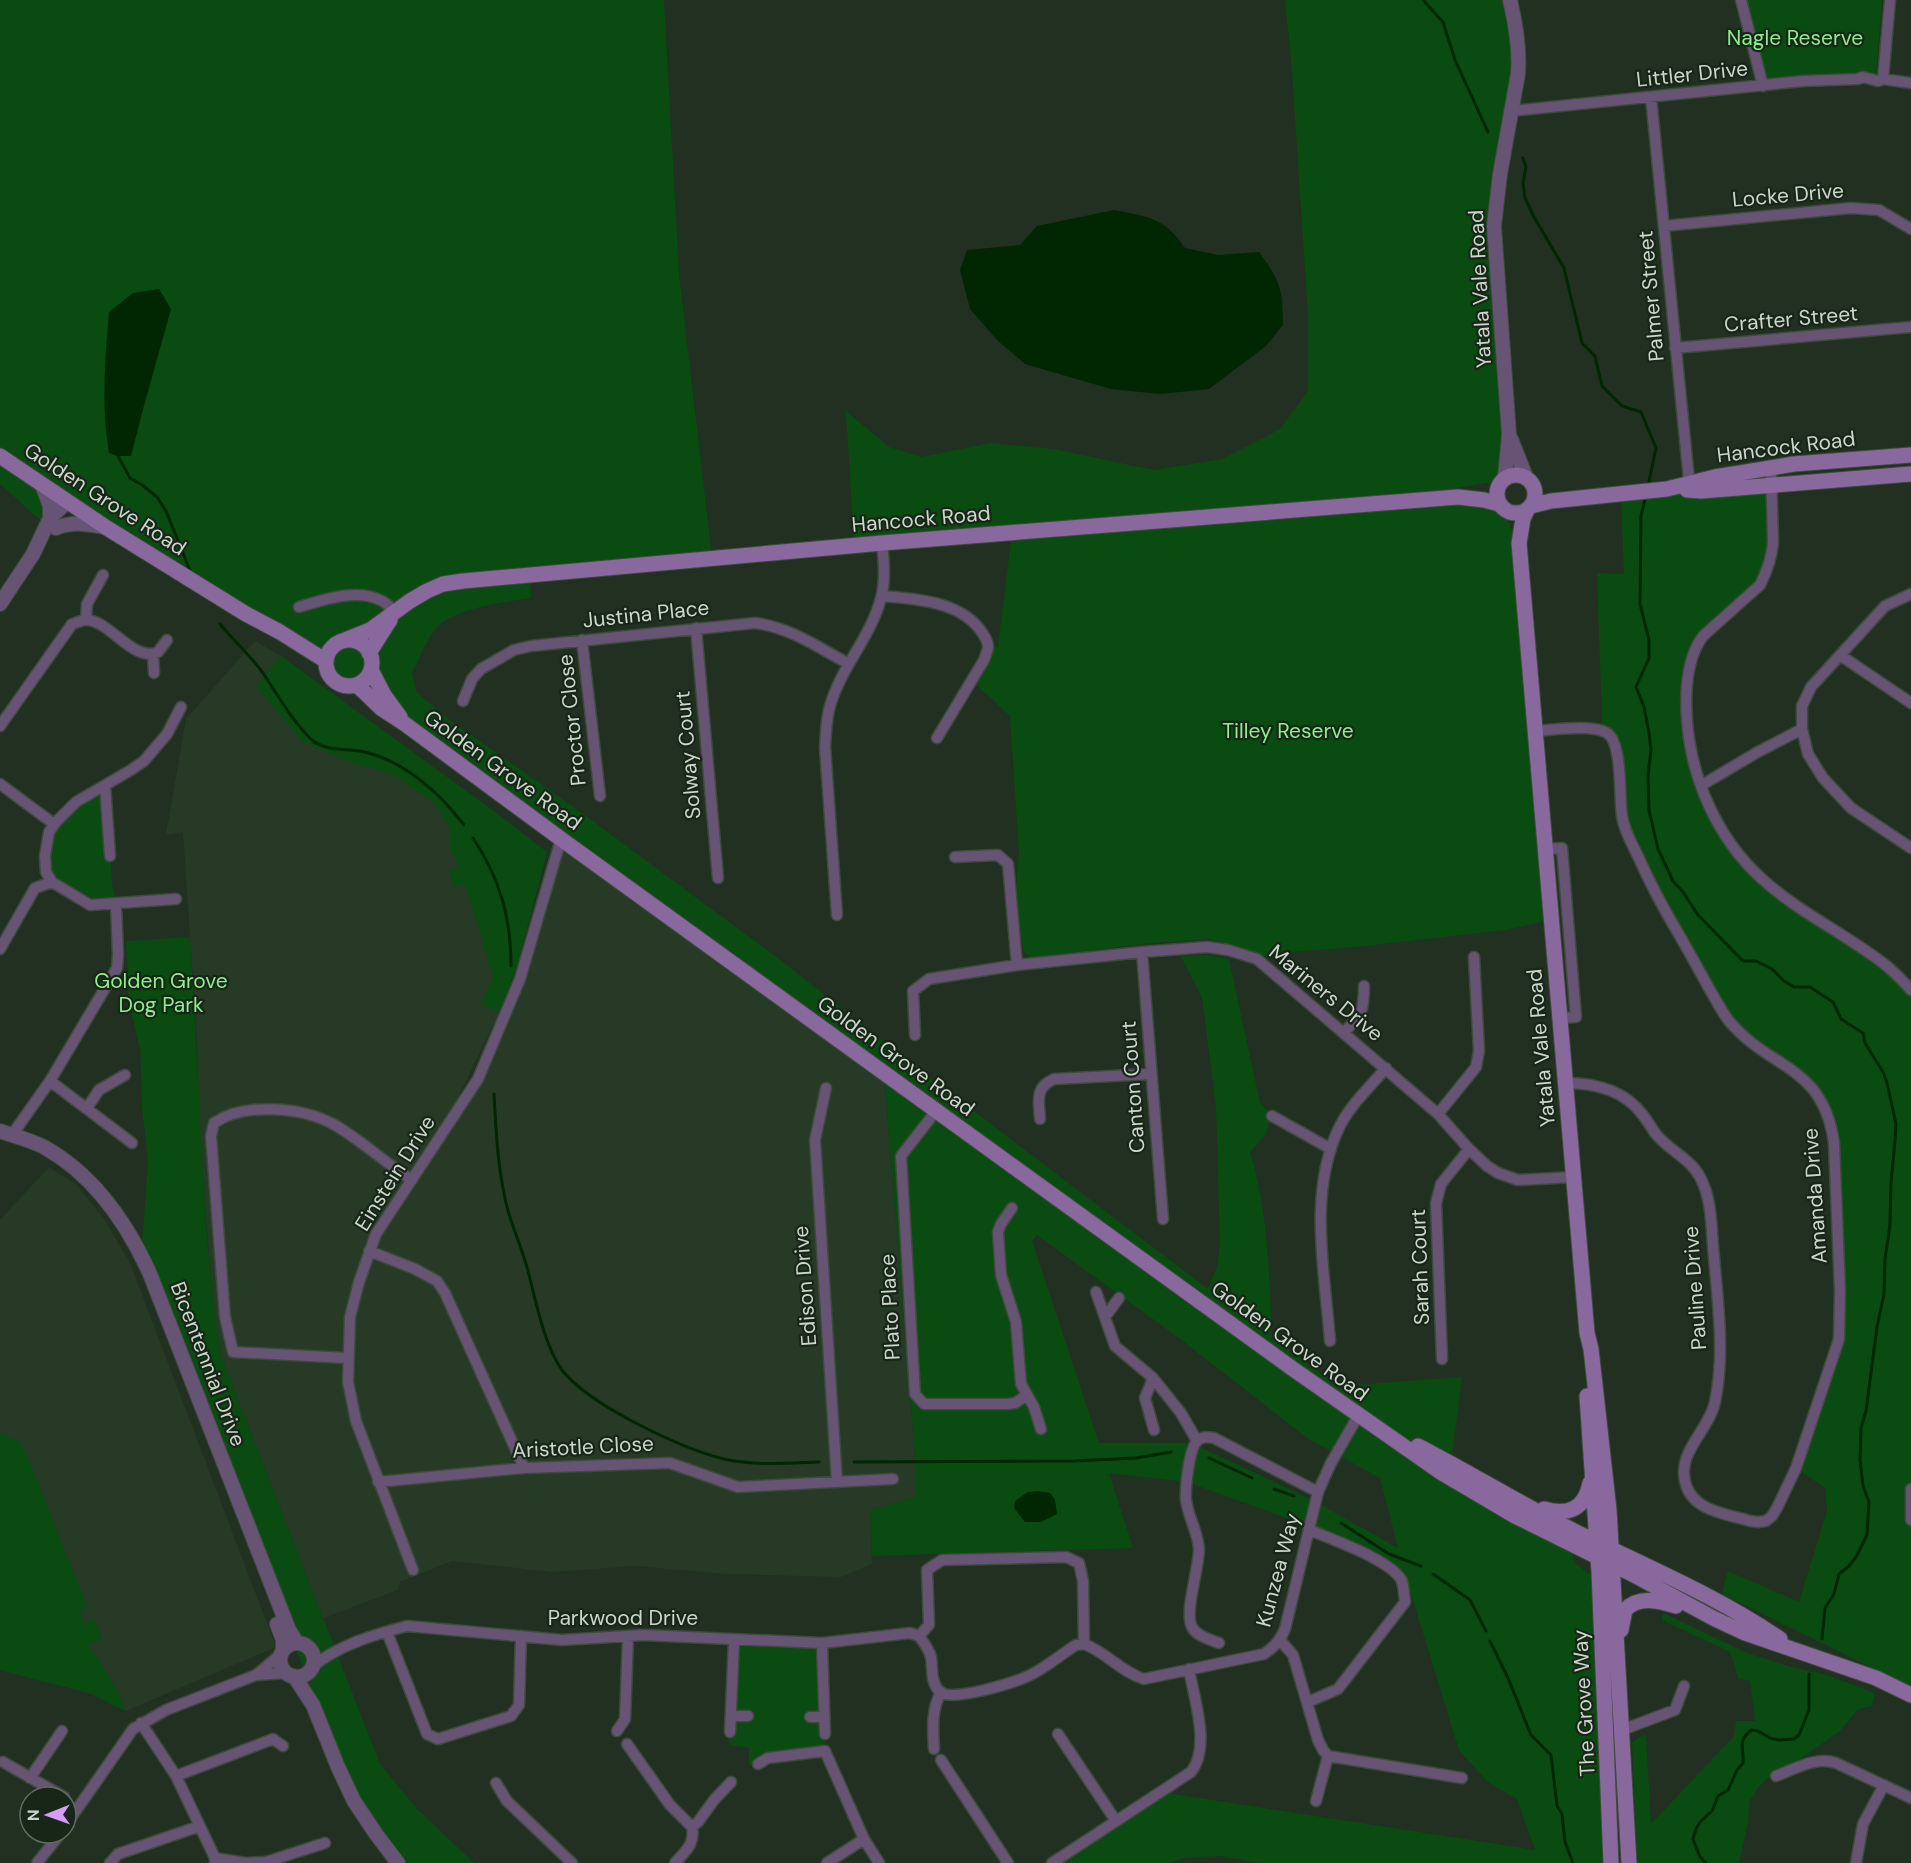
<svg xmlns="http://www.w3.org/2000/svg" width="1911" height="1863" viewBox="0 0 1911 1863" font-family="'DM Sans',sans-serif">
  <rect width="100%" height="100%" fill="#223021"/>
  <path fill="#263a26" d="M255 641 281 656 547 852 516 968 500 1011 459 1095 466 1098 511 1000 561 839 884 1074 915 1456V1497L870 1510 872 1564 841 1577 727 1574 634 1566 553 1572 452 1561 400 1582 398 1590 323 1618 221 1356 214 1315 199 1135 197 1040 183 832 166 835 186 719Z
    M49 1167 77 1185 104 1219 130 1263 276 1647 126 1711 89 1693 0 1670V1220Z"/>
  <path fill="#0a4b11" fill-rule="evenodd" d="M0 0H664L679 274 712 557 530 574 531 598C505 602 450 608 434 631 425 643 419 659 412 673L417 693 450 720 586 816 779 959 926 1075 1208 1289 1217 1267 1220 1245 1216 1106 1202 998 1181 956 1207 955 1229 959 1260 1103 1272 1116 1265 1135 1250 1152C1268 1210 1269 1276 1272 1337L1311 1367 1341 1386 1462 1377 1451 1464 1570 1544 1575 1563 1597 1580 1611 1863H1261L1219 1856 1185 1858 1167 1863H1052L1160 1792 1535 1850 1517 1799 1488 1782 1459 1750 1404 1571 1289 1519 1187 1482 1109 1473 1133 1548 872 1556 870 1510 915 1497V1456L884 1074 315 657 246 614 0 449ZM1037 1235 1183 1341 1307 1438 1380 1478 1398 1548 1316 1502 1192 1443H1099L1032 1241Z
    M1285 0H1510L1519 55 1496 199 1513 446 1503 480 1370 503 1499 504 1519 543 1551 920 1505 930 1355 947 1290 952 1272 958 1209 939 1142 944 1032 958 1024 952C1018 920 1014 887 1019 854L1010 716 972 681 988 648 998 646 1012 533 854 545 846 411 889 447 922 457 990 443 1054 449 1154 470 1222 459 1280 429 1308 391V316L1291 58Z
    M1745 0H1882L1876 75 1846 74 1766 79Z
    M0 456 42 485 46 525 0 484Z
    M1772 484 1766 573 1703 636 1687 689 1702 785 1709 820 1748 865 1911 990V1687L1722 1594 1728 1571 1799 1602 1827 1511 1825 1488 1796 1468 1837 1346 1833 1131 1813 1088 1741 1033 1696 964 1624 827 1616 751 1602 724 1597 573 1624 574 1621 501Z
    M281 656 491 809 547 852 518 963 500 1011 481 1005 493 977 465 884 454 887 449 871 460 867 450 848V826L434 803 395 776 376 769 355 764 303 742 256 686Z
    M105 785 112 883 116 904 90 905 46 872 56 822Z
    M190 937C197 1033 199 1128 206 1224 210 1268 213 1312 221 1356L380 1764 416 1808 474 1863H409L389 1843 353 1786 320 1713 183 1345 142 1244 148 1162 142 1107 140 1048 129 1003 126 941Z
    M0 1433 20 1442 29 1460 87 1606 80 1611 84 1623 94 1619 102 1639 88 1644 116 1687 126 1711 89 1693 0 1670Z
    M1663 1613 1747 1653 1791 1667 1824 1674 1875 1693 1872 1706 1858 1709 1840 1731 1776 1776 1768 1778 1759 1786 1749 1802 1748 1822 1739 1863H1637L1632 1742 1646 1734 1651 1824 1734 1736 1736 1721H1755L1750 1681 1739 1679 1730 1652 1662 1620Z
    M734 1640 822 1643 825 1751 768 1758 749 1765V1748L729 1745Z"/>
  <path fill="#002602" d="M1114 210C1149 217 1164 217 1185 248L1218 255 1259 252C1280 280 1283 290 1283 325L1266 346 1209 389 1160 394 1111 389 1025 364 998 341 970 309 960 270 967 250 1020 245 1037 226Z
    M159 289 171 309 142 413 131 456H118L109 453C101 407 105 359 109 312L133 293Z
    M1038 1491 1050 1493 1055 1500 1057 1514 1041 1522H1025L1014 1508 1015 1501 1028 1492Z"/>
  <g fill="none" stroke-linecap="round" stroke-linejoin="round">
    <path stroke="#002602" stroke-width="3" d="M1423 0 1443 22 1455 60 1488 132
      M1523 158 1526 167 1523 183 1525 198 1534 217 1564 268 1582 343 1595 356 1602 386 1622 406 1641 412 1656 448 1648 486
      M118 456 130 478 142 485 157 497 166 511 191 573
      M1646 495 1641 516 1640 604 1649 640V658L1636 687 1644 707 1649 733 1651 750 1648 775 1649 810 1658 849 1673 881 1683 892 1698 915 1743 961H1756L1772 969 1784 981 1794 987H1810L1833 1002 1841 1019 1863 1033 1865 1043 1883 1072 1887 1083 1896 1124 1895 1141 1891 1183 1890 1225 1885 1259 1884 1294 1877 1327 1866 1411 1861 1428 1860 1460 1863 1486 1869 1502 1867 1535 1856 1557 1849 1566 1839 1574 1834 1594 1825 1608 1822 1639
      M220 624C234 641 250 655 263 673 277 694 293 722 312 740 326 752 348 748 365 752 405 762 439 792 464 825
      M473 838C500 879 511 917 511 966
      M494 1094C496 1133 498 1173 508 1211 514 1231 523 1251 528 1271 536 1301 544 1345 562 1370 589 1405 680 1448 724 1459 754 1466 789 1463 819 1462
      M1209 1458 1252 1478
      M854 1462 1074 1461 1136 1458 1171 1452
      M1274 1489 1294 1496
      M1341 1523 1389 1554 1421 1566
      M1433 1574 1470 1600 1486 1631
      M1490 1641 1508 1678 1531 1735 1551 1755 1557 1806 1562 1814 1565 1842 1573 1863
      M1706 1863 1700 1857 1693 1839 1696 1829 1700 1822 1712 1811 1718 1796 1728 1790 1737 1770 1743 1763C1744 1747 1737 1742 1751 1730L1758 1731 1770 1738 1778 1740 1794 1739 1799 1735 1809 1710V1674"/>
    <g stroke="#3d4b3c" stroke-width="13">
      <path id="minor" d="M1741 0 1763 86
        M1883 79 1890 0
        M1651 97 1690 490
        M1511 111 1803 81 1858 79 1863 77 1878 81 1883 79 1911 83
        M1664 226 1851 208 1879 210 1911 229
        M1675 348 1911 327
        M1771 467 1773 542C1772 558 1767 571 1760 585L1703 636C1686 659 1685 693 1687 720 1691 778 1717 838 1761 878 1799 913 1848 935 1888 967 1896 974 1904 982 1911 990
        M1911 594 1885 606 1811 687 1802 706V729L1808 754 1823 778 1851 808 1911 848
        M882 596C916 599 963 601 983 634 985 637 988 643 988 647 988 651 985 656 984 660L937 738
        M299 607C323 600 357 588 380 600 386 602 391 608 395 612
        M86 620 87 604 103 575
        M696 628 718 878
        M582 640 600 796
        M153 654 154 673
        M1840 655 1911 703
        M463 701 472 679 481 669 514 650 531 646 755 623C790 627 819 648 849 664
        M0 726 72 624C76 623 82 620 86 620 110 620 133 663 158 652L167 640
        M1535 731C1553 730 1592 724 1607 733 1623 743 1619 799 1622 816 1624 830 1631 842 1637 854 1649 881 1662 906 1677 931 1688 950 1699 970 1710 990 1716 1000 1722 1012 1729 1021 1771 1071 1823 1064 1834 1143L1840 1290 1839 1339 1796 1468 1777 1508 1772 1516 1766 1521 1758 1522 1750 1521C1727 1514 1694 1511 1686 1485 1675 1453 1709 1431 1715 1402 1725 1354 1718 1305 1714 1257 1711 1231 1713 1201 1700 1177 1690 1158 1668 1150 1655 1133 1651 1127 1647 1120 1642 1114 1624 1090 1594 1083 1565 1083
        M0 784 54 824
        M105 785 110 856
        M1702 785 1756 753 1802 729
        M1545 849 1562 848 1576 1017 1560 1018
        M955 857 998 855 1008 864 1017 965
        M176 899 90 905 52 882 46 872 45 856 49 832 56 822 76 802 131 770 144 761 167 734 181 707
        M837 915 825 747C826 734 826 719 830 706 841 667 871 637 881 598 886 581 884 560 882 543
        M0 949 35 888 52 882
        M1142 952 1163 1219
        M1344 1032C1362 1015 1364 1011 1364 986
        M915 1035 913 991 929 979 1017 965 1142 952 1207 947 1228 950 1257 959 1438 1114 1469 1149 1487 1166 1498 1173 1518 1180 1573 1177
        M50 1081 132 1143
        M826 1088 815 1140 837 1482
        M87 1108 99 1090 125 1075
        M936 1111 901 1156 915 1394 924 1404H1008L1015 1403 1027 1395
        M1438 1114 1476 1067 1479 1051 1474 957
        M1272 1116 1331 1149
        M1040 1119C1039 1101 1034 1088 1054 1079L1151 1074
        M12 1135 50 1081 117 968 118 955 116 904
        M1012 1208 1001 1224 998 1232 1001 1275 1016 1322 1021 1384 1034 1407 1041 1429
        M369 1251 415 1269 437 1281 445 1293 524 1468
        M1096 1292 1115 1346 1153 1378 1181 1413 1197 1441
        M1105 1317 1119 1298
        M1330 1341C1325 1273 1308 1195 1338 1130 1348 1107 1370 1087 1386 1068
        M347 1358 233 1352 225 1317 211 1136 214 1123C245 1102 301 1107 333 1124 360 1139 385 1163 412 1180
        M1442 1359 1436 1203 1441 1184 1469 1149
        M1153 1378 1145 1398 1154 1430
        M378 1482 524 1468 670 1463 738 1487 893 1479
        M1911 1489V1520
        M1066 1557 1079 1563 1083 1581 1084 1644 1076 1645C1060 1655 1043 1670 1026 1677 1012 1683 952 1702 940 1692 930 1682 933 1669 931 1657 929 1649 924 1643 919 1636L929 1625 927 1570 942 1560Z
        M413 1570 356 1421 348 1382 350 1317 359 1282 376 1234 478 1079 520 979 561 839
        M387 1632 427 1734 438 1739 511 1716 519 1705 521 1636
        M1280 1640 1293 1655 1318 1740 1323 1750 1328 1756 1462 1778
        M822 1643 825 1734
        M1219 1643C1211 1640 1196 1636 1192 1627 1184 1612 1199 1569 1199 1549 1198 1532 1188 1517 1186 1500 1185 1489 1189 1449 1197 1441 1202 1436 1208 1437 1214 1438L1318 1492
        M1084 1644C1106 1652 1121 1672 1144 1679L1264 1654C1274 1647 1280 1641 1285 1629L1318 1492 1331 1463 1358 1416
        M312 1667C338 1645 376 1634 407 1626L562 1640 643 1635 822 1643 910 1633 919 1636
        M256 1675 281 1654
        M1308 1702 1338 1689 1405 1602C1404 1595 1404 1585 1401 1579 1388 1559 1333 1540 1310 1530
        M731 1716H748
        M810 1717H824
        M141 1723 176 1776 215 1858V1863
        M1622 1730 1675 1710 1684 1686
        M617 1731 625 1719 628 1637
        M730 1732 734 1640
        M1058 1734 1116 1821
        M627 1744 670 1805 692 1827
        M934 1749C933 1728 931 1711 941 1692
        M941 1760 1008 1863
        M3 1762 64 1797
        M758 1764 768 1758 825 1751 864 1839 879 1863
        M176 1776 273 1739 283 1746
        M1776 1776C1795 1769 1816 1756 1836 1763L1911 1798
        M30 1778 62 1731
        M496 1783 507 1801 572 1863
        M1316 1801 1328 1756
        M66 1825 133 1729 166 1710 256 1675 286 1673
        M215 1858 245 1863 266 1862 325 1843
        M37 1863 61 1833
        M110 1863 118 1854 200 1826
        M675 1863C686 1850 695 1845 692 1827L698 1822 714 1800 731 1782
        M827 1863 864 1839
        M1052 1863 1191 1772C1211 1747 1194 1699 1189 1669
        M1856 1863 1863 1824 1884 1785"/>
    </g>
    <g stroke="#3d4b3c" stroke-width="16">
      <path id="tertiary" d="M1511 439 1526 477
        M1505 478 1509 434 1494 226 1500 174 1518 74C1520 48 1516 25 1510 0
        M42 485 50 506V518
        M56 528C73 521 86 524 104 527
        M0 604 33 554 50 518 67 502
        M0 1131C14 1136 31 1140 44 1147 94 1175 127 1223 150 1274L289 1630 297 1643
        M277 1624 283 1640V1651
        M280 1660a17 17 0 1 1 34 0a17 17 0 1 1-34 0Z
        M294 1676 313 1705 338 1767 354 1801 376 1834 398 1863"/>
    </g>
    <g stroke="#3d4b3c" stroke-width="17">
      <path id="secondary" d="M0 456 107 528 246 614 280 632 326 661
        M1497 494a19 19 0 1 1 38 0a19 19 0 1 1-38 0Z
        M1687 490 1701 491 1911 474
        M1531 506 1551 501 1667 489 1715 477 1794 464 1911 455
        M1527 510 1523 519 1519 543 1587 1333 1591 1349 1609 1510 1629 1863
        M345 640 370 630 410 601 427 591 443 584 463 581 882 543 1458 497 1484 500 1499 504
        M326 663a23 23 0 1 1 46 0a23 23 0 1 1-46 0Z
        M369 653 390 620
        M371 670 384 695 400 717
        M357 685 382 709 405 724 561 839 1293 1369 1442 1473 1515 1516 1634 1575 1713 1618 1745 1633 1876 1678 1911 1695
        M1587 1396 1599 1572 1611 1863
        M1418 1446C1472 1474 1524 1506 1578 1533 1647 1567 1717 1596 1780 1639
        M1544 1509C1568 1516 1585 1509 1590 1483
        M1621 1630 1625 1610C1639 1595 1659 1601 1676 1606"/>
    </g>
    <use href="#minor" stroke="#675374" stroke-width="10"/>
    <use href="#tertiary" stroke="#675374" stroke-width="14"/>
    <use href="#secondary" stroke="#88689d" stroke-width="15"/>
  </g>
  <g text-anchor="middle" stroke-width="4.5" stroke-linejoin="round" paint-order="stroke">
    <g font-size="21" fill="#8eee8e" stroke="#182618">
      <text x="1795" y="45">Nagle Reserve</text>
      <text x="1288" y="738">Tilley Reserve</text>
      <text x="161" y="988">Golden Grove<tspan x="161" dy="24">Dog Park</tspan></text>
    </g>
    <g font-size="21" fill="#ccd6cc" stroke="#182618">
      <text transform="translate(1692 74) rotate(-6)" y="7">Littler Drive</text>
      <text transform="translate(1788 195) rotate(-5)" y="7">Locke Drive</text>
      <text transform="translate(1480 289) rotate(-93)" y="7">Yatala Vale Road</text>
      <text transform="translate(1651 296) rotate(-95)" y="7">Palmer Street</text>
      <text transform="translate(1791 319) rotate(-5)" y="7">Crafter Street</text>
      <text transform="translate(1786 447) rotate(-7)" y="7">Hancock Road</text>
      <text transform="translate(105 499) rotate(33)" y="7">Golden Grove Road</text>
      <text transform="translate(921 519) rotate(-5)" y="7">Hancock Road</text>
      <text transform="translate(646 614) rotate(-6)" y="7">Justina Place</text>
      <text transform="translate(572 720) rotate(-96)" y="7">Proctor Close</text>
      <text transform="translate(688 755) rotate(-95)" y="7">Solway Court</text>
      <text transform="translate(503 770) rotate(36)" y="7">Golden Grove Road</text>
      <text transform="translate(1326 993) rotate(39)" y="7">Mariners Drive</text>
      <text transform="translate(1541 1048) rotate(-95)" y="7">Yatala Vale Road</text>
      <text transform="translate(896 1056) rotate(36)" y="7">Golden Grove Road</text>
      <text transform="translate(1133 1087) rotate(-94)" y="7">Canton Court</text>
      <text transform="translate(395 1173) rotate(-58)" y="7">Einstein Drive</text>
      <text transform="translate(1815 1196) rotate(-94)" y="7">Amanda Drive</text>
      <text transform="translate(1420 1267) rotate(-92)" y="7">Sarah Court</text>
      <text transform="translate(805 1286) rotate(-94)" y="7">Edison Drive</text>
      <text transform="translate(1695 1288) rotate(-94)" y="7">Pauline Drive</text>
      <text transform="translate(890 1307) rotate(-93)" y="7">Plato Place</text>
      <text transform="translate(1290 1341) rotate(36)" y="7">Golden Grove Road</text>
      <text transform="translate(208 1364) rotate(69)" y="7">Bicentennial Drive</text>
      <text transform="translate(583 1447) rotate(-3)" y="7">Aristotle Close</text>
      <text transform="translate(1278 1570) rotate(-75)" y="7">Kunzea Way</text>
      <text x="623" y="1625">Parkwood Drive</text>
      <text transform="translate(1584 1703) rotate(-93)" y="7">The Grove Way</text>
    </g>
  </g>
  <g transform="translate(48 1815) rotate(269)"><circle r="28" fill="#182618" stroke="#606c60" stroke-width="1.5"/>
  <path d="M0-4.5L10 22L0 15L-10 22Z" fill="#d59cfb"/>
  <text y="-9" font-size="16" font-weight="bold" text-anchor="middle" fill="#ccd6cc">N</text>
  </g>
</svg>
